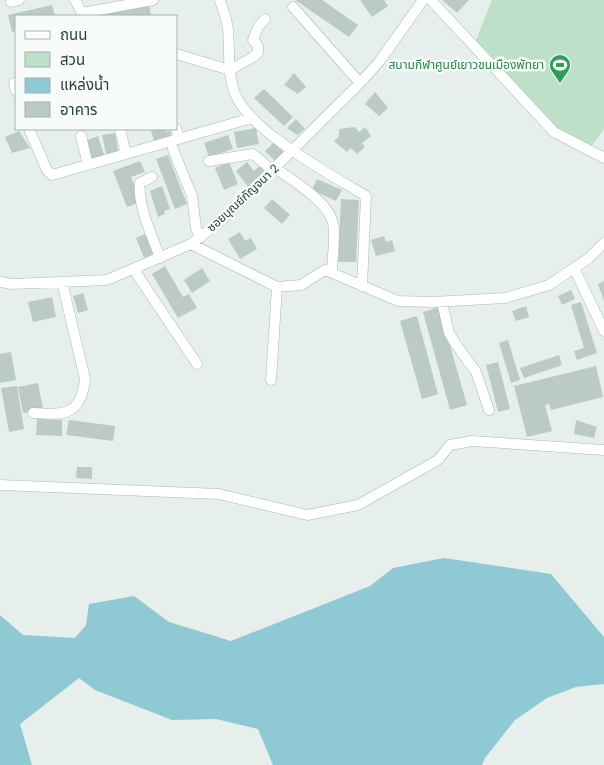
<svg xmlns="http://www.w3.org/2000/svg" width="604" height="765" viewBox="0 0 604 765" font-family="'DM Sans','Noto Sans Thai',sans-serif">
  <rect width="100%" height="100%" fill="#e6efeb"/>
  <path fill="#bfe0c8" d="M492 0H604V129L591 147 557 129 476 40Z"/>
  <path fill="#8ec9d4" d="M444 558 551 574 604 637V684L576 687 547 698 515 720 485 758 482 765H273L258 729 216 719 172 720 95 690 79 678 20 724 32 765H0V615L23 635 75 638 86 625 89 604 134 596 169 622 231 641 370 586 393 568Z"/>
  <path fill="#bbcac4" d="M295 0H322L358 25 349 37Z
    M360 0H384L388 6 372 17Z
    M442 0H469L457 13Z
    M149 3 151 16H100L99 13Z
    M52 5 55 16H16V31L12 32 8 15Z
    M294 73 306 87 298 94 284 85Z
    M264 89 293 117 284 126 254 98Z
    M375 92 388 108 379 116 365 104Z
    M296 119 305 129 297 135 287 128Z
    M355 127 359 132 365 127 371 136 362 143 365 147 357 154 351 148 347 152 334 141 339 136V129Z
    M256 128 259 144 237 148 234 132Z
    M159 129H165L166 132 170 131 172 138 155 143 151 131Z
    M19 131 30 148 12 153 5 137Z
    M115 133 119 155 107 158 102 135Z
    M228 135 233 149 209 157 204 143Z
    M98 136 104 155 91 159 85 141Z
    M274 142 284 152 275 161 265 151Z
    M168 155 187 204 175 209 156 159Z
    M140 161 145 172 131 177 141 202 127 207 113 171Z
    M229 162 238 184 224 190 215 168Z
    M247 162 254 171 261 165 266 173 248 187 236 171Z
    M317 179 342 190 336 201 312 190Z
    M162 186 170 209 164 211 165 214 158 217 150 191Z
    M272 199 290 215 282 224 264 208Z
    M341 199 359 200 356 262H338Z
    M240 232 245 241 251 238 257 249 240 259 228 239Z
    M145 234 154 254 144 258 136 238Z
    M384 236 386 242 392 240 395 251 376 256 371 240Z
    M165 266 183 297 189 294 197 308 178 318 152 274Z
    M202 268 210 281 192 293 184 280Z
    M604 281V301L598 284Z
    M571 290 575 299 562 305 558 296Z
    M83 293 88 310 78 313 73 296Z
    M52 297 56 317 33 322 28 302Z
    M581 302 597 353 577 360 574 351 584 348 571 305Z
    M526 306 529 317 516 321 512 311Z
    M439 307 467 405 450 410 423 312Z
    M417 316 438 394 422 399 400 321Z
    M508 340 520 380 511 383 499 343Z
    M11 352 16 380 0 383V354Z
    M559 355 562 365 524 378 520 368Z
    M498 362 510 409 498 412 486 365Z
    M596 366 603 397 551 410 549 404 545 405 552 431 527 437 514 386Z
    M38 383 43 409 23 413 18 387Z
    M17 386 24 429 9 432 1 388Z
    M37 419 62 420V436L36 435Z
    M69 420 115 426 113 441 66 435Z
    M576 420 597 427 594 438 574 434Z
    M77 467H92V479L76 478Z"/>
  <g fill="none" stroke-linecap="round" stroke-linejoin="round">
    <g stroke="#a8b8b2" stroke-width="11">
      <path id="minor" d="M75 0 82 13 153 0
        M220 0C223 10 227 20 228 29 230 51 227 73 235 94 251 132 330 174 366 196L362 286
        M431 0 554 132 604 158
        M11 2 19 0
        M293 7 360 83
        M176 54 230 70 253 57 258 53V46L253 40 258 27 265 19
        M14 83 16 91
        M176 128 179 139
        M29 129 47 170 52 175 252 118
        M120 129 126 154
        M81 136 88 165
        M173 149 192 196 196 228 200 238
        M209 161 253 154 273 171
        M275 168C293 181 328 201 333 223 336 235 332 260 332 273
        M152 177 140 183C137 204 153 238 160 258
        M191 244 277 287 301 285 325 270 398 301 433 302 505 298 549 285 589 258 604 243
        M574 268 604 331
        M134 270 197 364
        M0 282 12 284 107 280 191 244 223 219 360 83 379 62 423 0
        M442 302 449 333 455 343 476 372 489 410
        M271 380 277 287
        M33 413C64 415 81 416 85 379L62 282
        M0 485 219 494 307 515 358 505 438 460 450 445 472 441 604 450"/>
    </g>
    <use href="#minor" stroke="#fff" stroke-width="10"/>
  </g>
  <defs>
    <g id="stadium-pin" transform="scale(1.125)"><path d="M0 17L-7.5 6A9.5 9.5 0 1 1 7.5 6Z" fill="#2e9e5b" stroke="#f7fbf9"/><path d="M0-5a6.5 5 0 1 0 0 10a6.5 5 0 1 0 0-10ZM-3.5-1.8h7v3.6h-7Z" fill="#fff"/></g>
  </defs>
  <g fill-rule="evenodd">
    <use href="#stadium-pin" x="560" y="65"/>
  </g>
  <g text-anchor="middle" stroke-width="5" stroke-linejoin="round" paint-order="stroke">
    <g font-size="12" fill="#27864d" stroke="#f7fbf9" text-anchor="end">
      <text x="544" y="69">สนามกีฬาศูนย์เยาวชนเมืองพัทยา</text>
    </g>
    <g font-size="12" fill="#24423a" stroke="#f7fbf9">
      <text transform="translate(243 198) rotate(-43)" y="4">ซอยบุณย์กัญจนา 2</text>
    </g>
  </g>
  <rect x="15" y="15" width="162" height="115" fill="#f7fbf9" stroke="#a3b1ad"/>
  <rect x="25" y="31" width="25" height="8" fill="#ffffff" stroke="#a3b1ad"/>
  <text x="60" y="40" font-size="15" fill="#24423a">ถนน</text>
  <rect x="25" y="52" width="25" height="15" fill="#bfe0c8" stroke="#a3b1ad"/>
  <text x="60" y="65" font-size="15" fill="#24423a">สวน</text>
  <rect x="25" y="78" width="25" height="15" fill="#8ec9d4" stroke="#a3b1ad"/>
  <text x="60" y="90" font-size="15" fill="#24423a">แหล่งน้ำ</text>
  <rect x="25" y="102" width="25" height="15" fill="#bbcac4" stroke="#a3b1ad"/>
  <text x="60" y="115" font-size="15" fill="#24423a">อาคาร</text>
</svg>
